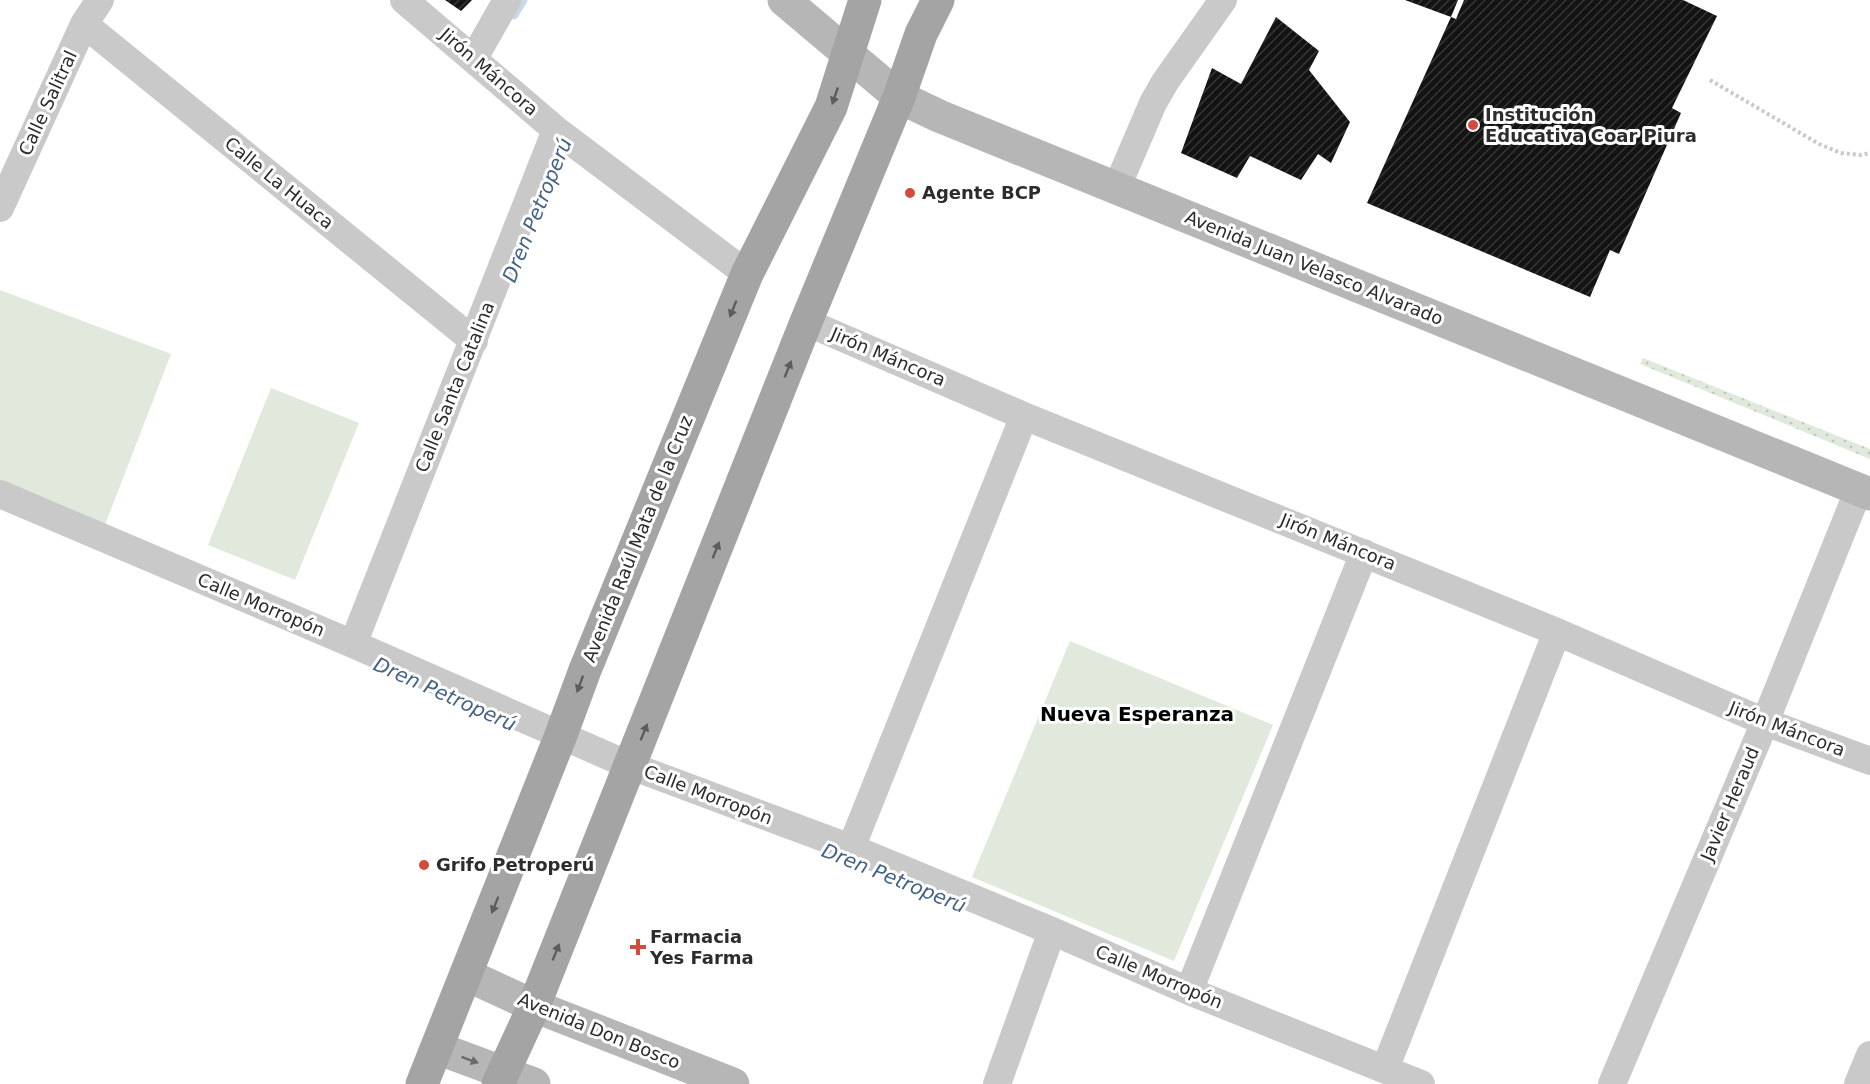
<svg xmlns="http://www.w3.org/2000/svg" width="1870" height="1084" viewBox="0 0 1870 1084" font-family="'DejaVu Sans',sans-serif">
  <defs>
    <pattern id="grass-dots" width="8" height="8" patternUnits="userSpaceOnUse" patternTransform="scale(1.5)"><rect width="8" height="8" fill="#e0e9db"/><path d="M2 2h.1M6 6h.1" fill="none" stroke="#c0c8bc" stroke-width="1.8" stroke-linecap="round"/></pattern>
    <pattern id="building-hatch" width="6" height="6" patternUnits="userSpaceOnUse" patternTransform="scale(1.5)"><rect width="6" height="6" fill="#131313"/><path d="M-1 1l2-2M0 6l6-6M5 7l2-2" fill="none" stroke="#363636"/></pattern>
  </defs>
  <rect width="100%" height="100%" fill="#fff"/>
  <path fill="url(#grass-dots)" d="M1643 358 1870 449V459L1640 364Z"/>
  <path fill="#e0e9db" d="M0 290 171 354 105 525 0 480Z
    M271 388 359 423 295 580 208 545Z
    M1070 641 1273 725 1174 961 972 877Z"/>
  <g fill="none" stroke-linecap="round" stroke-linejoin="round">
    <path stroke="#c9d7e7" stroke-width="9" d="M514 15 523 0"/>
  </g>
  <path fill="url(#building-hatch)" d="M445 0H472L461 11Z
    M1405 0H1458L1451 17Z
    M1464 0H1683L1717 16 1672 108 1681 113 1619 254 1610 250 1590 297 1367 203 1451 17 1456 19Z
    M1276 17 1319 51 1309 70 1350 122 1331 163 1318 154 1301 180 1250 156 1237 178 1181 153 1212 68 1241 84Z"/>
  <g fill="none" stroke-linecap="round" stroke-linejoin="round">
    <path stroke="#c9c9c9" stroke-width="4" stroke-dasharray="3 3" stroke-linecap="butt" d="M1710 80 1819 144 1841 153 1861 155 1870 153"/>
    <path stroke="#c9c9c9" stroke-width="28" d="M404 0 556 130 747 274
      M84 24 474 341
      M474 58 507 0
      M1117 187 1153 103 1165 82 1223 0
      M0 208 84 24 100 0
      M806 322 1024 416 1557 632 1765 722 1870 761
      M0 494 353 644 631 766 851 848 1052 931 1189 991 1421 1084
      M353 644 556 130
      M851 848 1024 416
      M1189 991 1364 553
      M1385 1069 1557 632
      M997 1084 1052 931
      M1612 1084 1765 722 1859 489
      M1858 1084 1870 1055"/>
    <path stroke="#b6b6b6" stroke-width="33" d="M784 0 899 97 939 116 1870 494
      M467 975 534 1006 733 1084
      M437 1048 534 1084"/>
    <path stroke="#a4a4a4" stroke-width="33" d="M422 1084 561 735 585 670 747 274 831 107 865 0
      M498 1084 534 1006 806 322 899 97 921 34 938 0"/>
  </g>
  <defs><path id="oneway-solid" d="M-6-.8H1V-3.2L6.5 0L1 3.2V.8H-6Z" transform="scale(1.5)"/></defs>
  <g fill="#5c5c5c">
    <use href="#oneway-solid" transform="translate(835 96) rotate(109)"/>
    <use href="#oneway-solid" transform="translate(733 309) rotate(112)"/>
    <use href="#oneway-solid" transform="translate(788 369) rotate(-68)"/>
    <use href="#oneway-solid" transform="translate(716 550) rotate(-68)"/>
    <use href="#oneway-solid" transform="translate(580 684) rotate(110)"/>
    <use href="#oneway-solid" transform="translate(644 732) rotate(-68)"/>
    <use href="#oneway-solid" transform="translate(495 905) rotate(112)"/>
    <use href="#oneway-solid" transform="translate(556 952) rotate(-68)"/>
  </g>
  <use fill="#6a6a6a" href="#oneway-solid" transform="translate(470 1060) rotate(20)"/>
  <g fill="#d34b3f" stroke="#fff" stroke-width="2">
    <circle cx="1473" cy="125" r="6"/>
    <circle cx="910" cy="193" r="6"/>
    <circle cx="424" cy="865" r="6"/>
    <path d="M635 938h6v6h6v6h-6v6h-6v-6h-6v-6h6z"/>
  </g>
  <g text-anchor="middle" stroke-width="6" stroke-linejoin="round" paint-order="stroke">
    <g font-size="18" fill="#2c2c2c" stroke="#fff">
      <text transform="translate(489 72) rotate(41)" y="6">Jirón Máncora</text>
      <text transform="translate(48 103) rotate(-65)" y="6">Calle Salitral</text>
      <text transform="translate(279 183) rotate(39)" y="6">Calle La Huaca</text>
      <text transform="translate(1314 268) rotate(22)" y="6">Avenida Juan Velasco Alvarado</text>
      <text transform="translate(888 357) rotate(23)" y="6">Jirón Máncora</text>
      <text transform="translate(455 387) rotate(-68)" y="6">Calle Santa Catalina</text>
      <text transform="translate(638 539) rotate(-68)" y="6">Avenida Raúl Mata de la Cruz</text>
      <text transform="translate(1338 542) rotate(22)" y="6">Jirón Máncora</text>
      <text transform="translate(261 605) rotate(23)" y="6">Calle Morropón</text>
      <text transform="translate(1787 729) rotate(21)" y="6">Jirón Máncora</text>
      <text transform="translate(708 795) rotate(21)" y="6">Calle Morropón</text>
      <text transform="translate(1730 804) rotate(-67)" y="6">Javier Heraud</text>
      <text transform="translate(1159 977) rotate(23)" y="6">Calle Morropón</text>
      <text transform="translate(599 1031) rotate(22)" y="6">Avenida Don Bosco</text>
    </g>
    <g font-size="18" font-weight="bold" fill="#2c2c2c" stroke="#fff" text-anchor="start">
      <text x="1485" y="121">Institución<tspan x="1485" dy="21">Educativa Coar Piura</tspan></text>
      <text x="922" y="199">Agente BCP</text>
      <text x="436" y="871">Grifo Petroperú</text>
      <text x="650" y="943">Farmacia<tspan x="650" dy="21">Yes Farma</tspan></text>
    </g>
    <g font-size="20" font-style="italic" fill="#436286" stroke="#fff">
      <text transform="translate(537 210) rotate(-68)" y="7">Dren Petroperú</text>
      <text transform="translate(445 694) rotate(24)" y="7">Dren Petroperú</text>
      <text transform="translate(894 878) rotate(22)" y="7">Dren Petroperú</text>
    </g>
    <g font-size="20" font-weight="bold" fill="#000" stroke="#fff">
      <text x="1137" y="721">Nueva Esperanza</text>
    </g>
  </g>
</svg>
